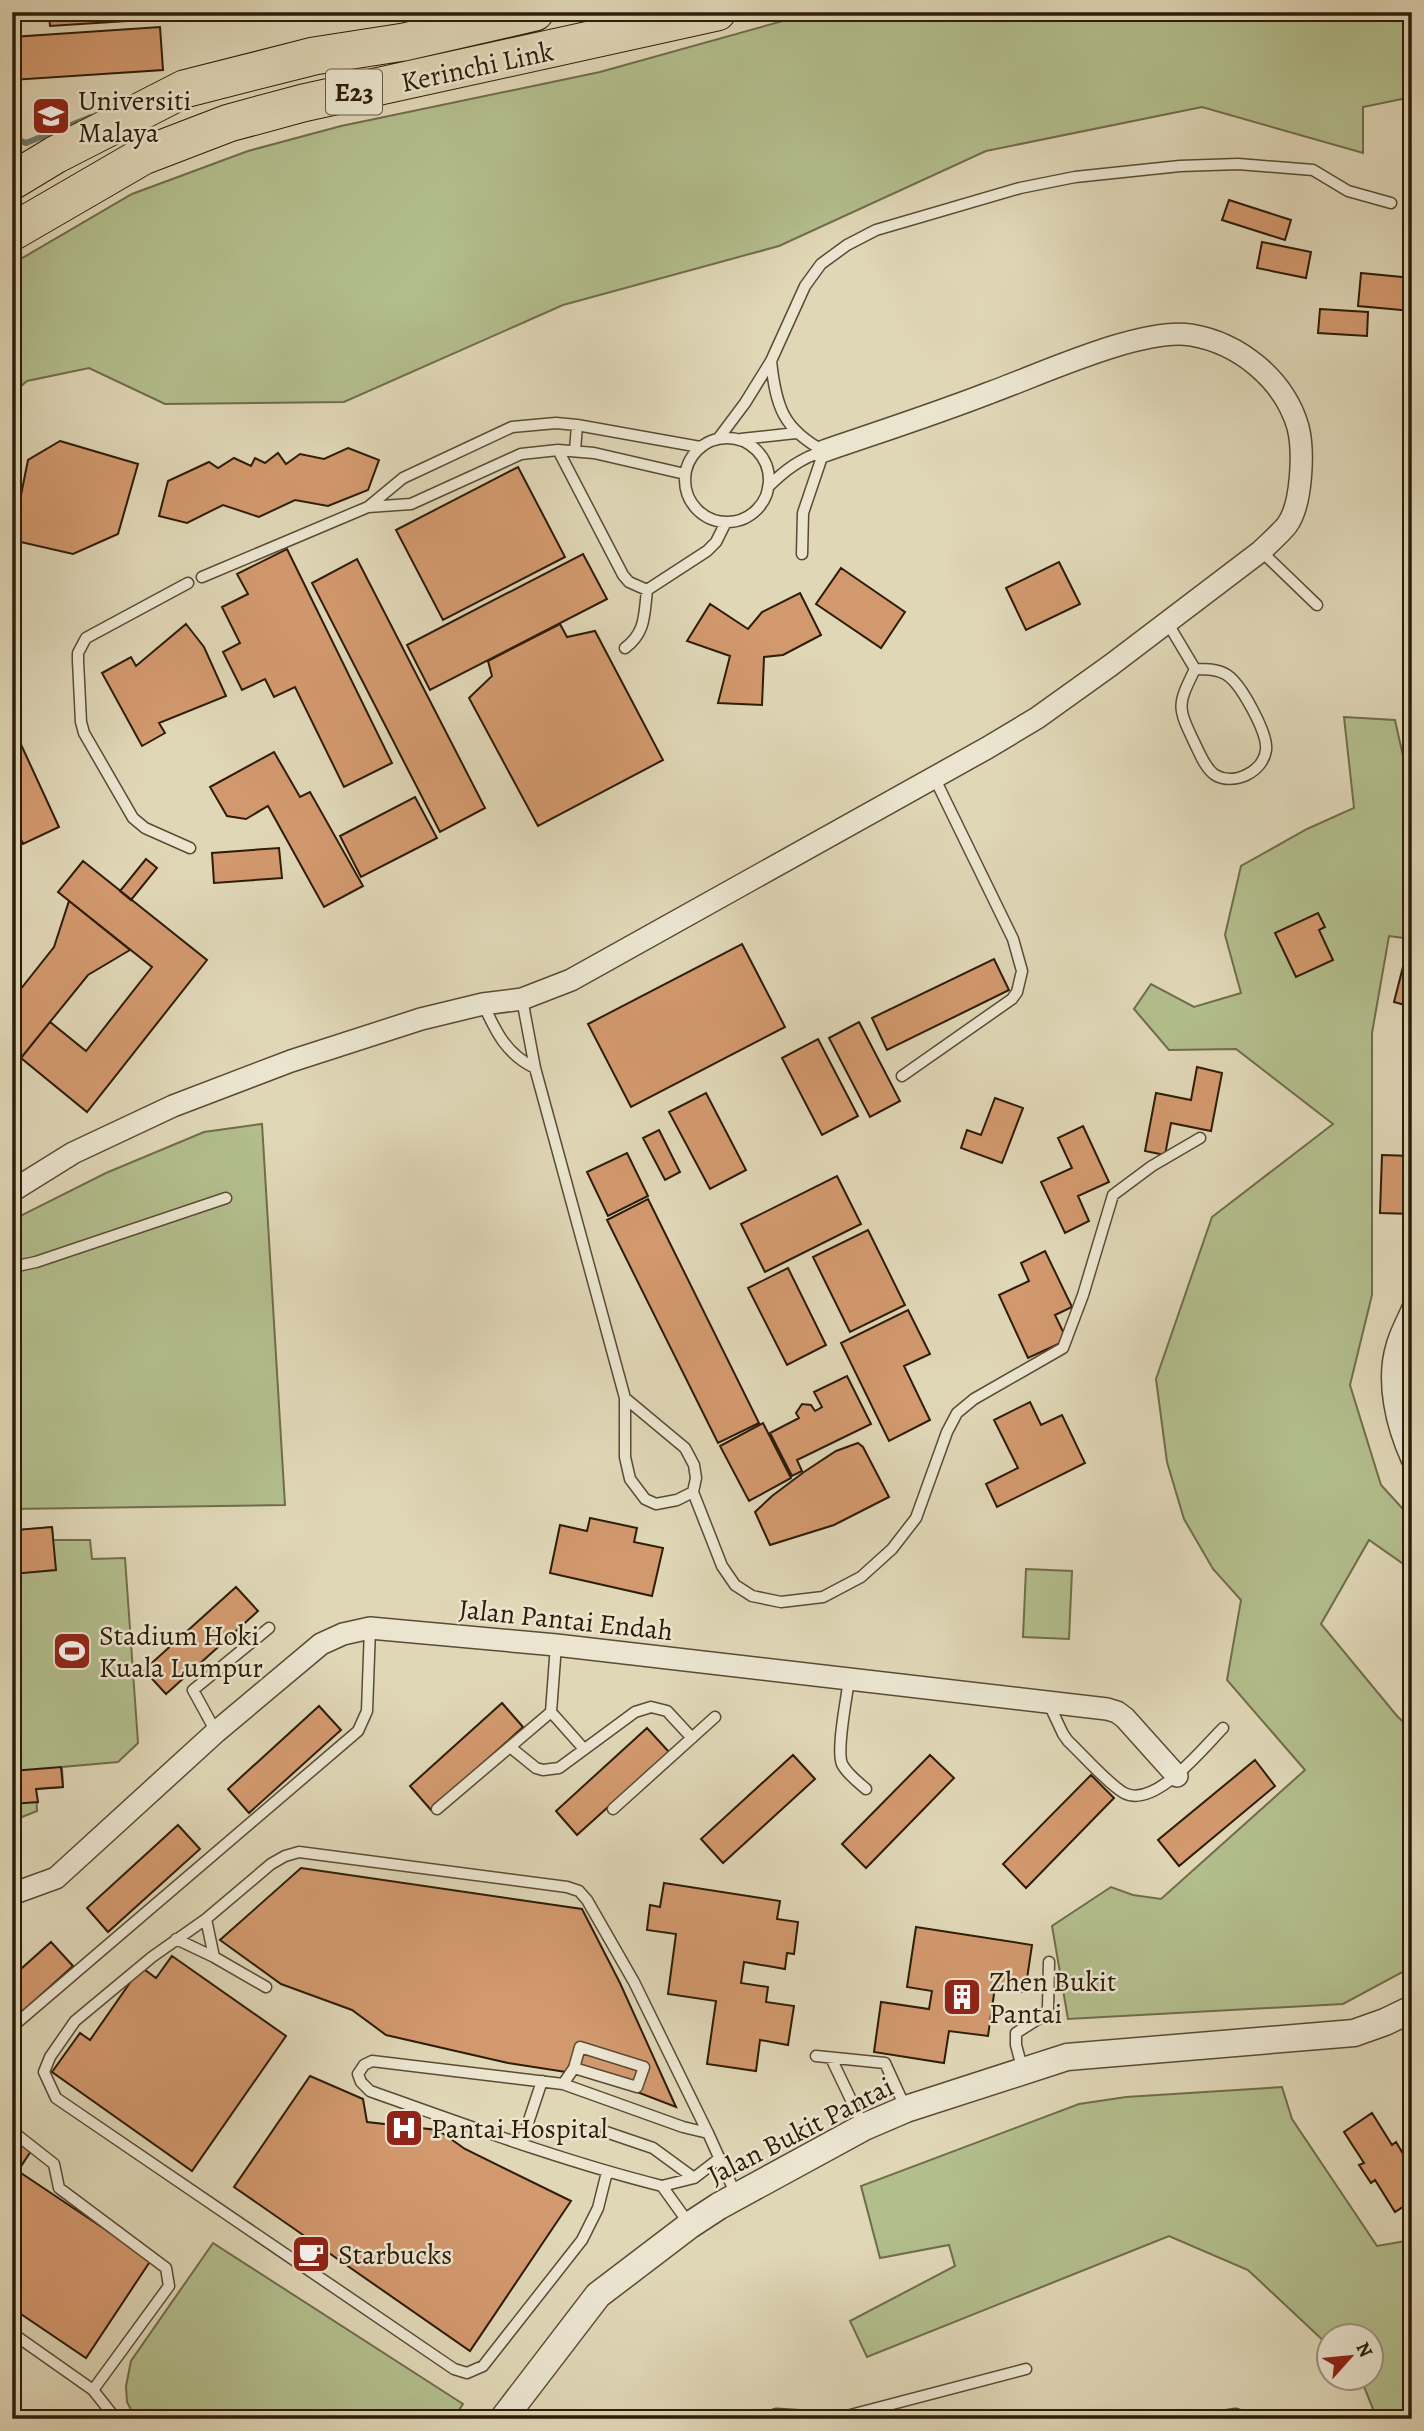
<svg xmlns="http://www.w3.org/2000/svg" width="1424" height="2431" viewBox="0 0 1424 2431" font-family="Alegreya,serif">
  <rect width="100%" height="100%" fill="#e0d7b7"/>
  <filter id="stains"><feTurbulence type="fractalNoise" baseFrequency=".00286" numOctaves="4"/><feColorMatrix values="0 0 0 0 .2 0 0 0 0 .09 0 0 0 0 .02 0 0 0 .5 -.17"/></filter>
  <radialGradient id="worn" r=".72"><stop offset=".6" stop-color="#630" stop-opacity="0"/><stop offset="1" stop-color="#630" stop-opacity=".3"/></radialGradient>
  <path fill="#b3be8d" stroke="#706d4a" stroke-width="2" d="M815 12H1412V97L1363 107V153L1202 107 986 151 779 246 563 305 344 402 165 404 89 368 27 381 12 394V264L132 194 248 151 341 126 600 72Z
    M1344 717 1395 720C1405 768 1421 815 1405 863L1412 866V939L1389 936 1372 1033V1295L1350 1385 1381 1485 1412 1519V1570L1369 1540 1321 1624 1397 1716 1412 1730V1967L1343 2004 1068 2019 1052 1926 1111 1887 1133 1895 1161 1899 1305 1770 1227 1680 1241 1600 1213 1569 1184 1519 1167 1462 1156 1379 1212 1217 1333 1124 1236 1049 1169 1050 1134 1009 1151 984 1194 1007 1241 993 1225 935 1241 866 1307 829 1354 808Z
    M262 1124 285 1505 12 1509V1220L106 1173 204 1132Z
    M12 1525H16L17 1530 52 1527 53 1540H90L92 1559 125 1558 138 1743 118 1762 62 1767 63 1787 36 1789 37 1811 12 1821Z
    M1026 1569 1072 1571 1069 1639 1023 1637Z
    M1282 2087 1292 2119 1377 2246 1412 2240V2419H1377L1361 2379 1372 2378V2336H1330L1329 2346 1248 2270 1169 2236 867 2357 850 2321 955 2266 949 2245 880 2258 861 2186 1079 2104 1126 2097Z
    M213 2243 463 2404 453 2419H136L127 2402 126 2386 131 2361Z"/>
  <g fill="none" stroke-linecap="round" stroke-linejoin="round">
    <path stroke="#6b7b6a" stroke-width="6" d="M12 137 26 143 91 117"/>
  </g>
  <path fill="#d3996e" stroke="#2d1c08" stroke-width="2" d="M65 12H157L158 19 50 26 49 15 65 14Z
    M160 27 163 70 12 80V37Z
    M1229 200 1291 220 1285 240 1222 220Z
    M1262 242 1311 252 1306 278 1257 268Z
    M1361 273 1412 278V311L1358 306Z
    M1320 309 1368 312 1367 336 1318 333Z
    M60 441 138 464 118 534 73 554 12 540 28 460Z
    M348 448 379 460 368 490 328 506 295 500 259 517 223 505 187 523 159 516 168 481 209 462 218 468 234 458 251 466 255 458 265 463 278 453 286 464 300 454 324 459Z
    M518 467 565 557 443 620 396 530Z
    M287 549 392 763 344 787 295 687 274 697 265 679 242 690 223 652 240 643 222 607 248 594 237 574Z
    M583 554 607 599 430 690 407 645Z
    M357 559 485 808 440 832 312 583Z
    M1059 562 1080 604 1026 630 1006 588Z
    M841 568 905 612 881 648 816 604Z
    M800 593 821 635 783 655 764 657 762 705 718 703 730 656 687 641 710 604 748 629 762 612Z
    M186 624 204 647 226 696 159 723 165 733 142 746 102 673 131 657 136 666Z
    M560 624 567 637 595 631 663 760 538 826 469 698 492 676 488 661Z
    M12 725 59 827 23 844 12 820Z
    M274 752 300 797 310 792 363 886 324 907 268 806 246 819 227 816 210 787Z
    M415 797 437 838 361 877 340 836Z
    M279 848 282 878 214 883 212 853Z
    M146 859 157 868 131 900 120 891Z
    M83 861 207 960 87 1112 21 1058 50 1022 86 1051 152 967 58 892Z
    M69 901 130 950 88 975 12 1069V1000L54 947Z
    M1318 913 1325 927 1319 930 1333 960 1296 977 1275 933Z
    M742 944 785 1027 631 1107 588 1024Z
    M1408 947 1412 948V1007L1394 1002Z
    M994 959 1009 990 887 1050 872 1018Z
    M859 1022 900 1101 870 1117 829 1038Z
    M818 1039 858 1116 822 1135 782 1058Z
    M1197 1067 1222 1073 1211 1131 1171 1123 1165 1155 1145 1151 1156 1093 1191 1100Z
    M706 1093 746 1170 710 1189 669 1112Z
    M995 1098 1023 1108 1002 1163 961 1148 967 1130 981 1135Z
    M1083 1126 1109 1182 1078 1196 1089 1221 1065 1233 1041 1182 1072 1168 1058 1138Z
    M659 1130 680 1172 665 1180 643 1138Z
    M627 1153 648 1196 608 1216 587 1172Z
    M1382 1155 1412 1156V1214L1380 1213Z
    M837 1176 861 1224 765 1272 741 1224Z
    M648 1199 759 1423 718 1443 607 1220Z
    M868 1230 905 1305 850 1332 813 1257Z
    M1045 1251 1072 1307 1055 1315 1067 1340 1028 1358 999 1295 1029 1281 1021 1263Z
    M788 1268 826 1345 787 1365 748 1288Z
    M908 1310 930 1354 904 1366 930 1420 889 1441 841 1343Z
    M847 1376 871 1424 797 1460 802 1471 792 1476 770 1433 799 1418 796 1413 802 1404 811 1405 815 1411 822 1407 814 1392Z
    M1030 1402 1041 1425 1062 1415 1085 1463 997 1507 986 1484 1018 1468 994 1420Z
    M763 1423 791 1478 749 1501 720 1446Z
    M858 1443 863 1447 889 1497 834 1525 770 1545 755 1512 772 1496 804 1472 836 1451Z
    M590 1518 637 1528 634 1542 663 1548 652 1596 550 1573 560 1525 587 1531Z
    M12 1525H16L17 1530 52 1527 56 1570 12 1574Z
    M236 1587 258 1611 166 1694 144 1670Z
    M502 1703 523 1727 431 1810 410 1786Z
    M319 1706 341 1730 249 1813 228 1789Z
    M647 1728 669 1752 577 1835 556 1811Z
    M793 1755 815 1779 723 1863 701 1839Z
    M930 1755 954 1778 866 1868 842 1844Z
    M1255 1760 1275 1786 1179 1866 1158 1840Z
    M61 1767 63 1787 36 1789 38 1802 12 1804V1771Z
    M1091 1775 1114 1798 1026 1888 1003 1864Z
    M178 1825 200 1849 108 1932 87 1908Z
    M301 1868 582 1909 620 1983 676 2107 598 2077 508 2063 386 2035 352 2010 281 1984 220 1940Z
    M664 1883 780 1901 777 1919 798 1922 794 1954 787 1953 785 1969 744 1962 741 1983 768 1987 766 2002 794 2006 788 2045 760 2040 756 2071 707 2064 716 2001 668 1994 676 1934 647 1930 650 1905 660 1907Z
    M916 1927 1032 1945 1025 1992 995 1987 988 2036 949 2031 944 2063 874 2052 881 2002 929 2009 932 1991 907 1987Z
    M51 1942 73 1966 12 2021V1977Z
    M172 1956 286 2036 192 2171 52 2072 80 2033 90 2040 141 1967 156 1978Z
    M310 2076 363 2099 367 2122 438 2130 465 2149 571 2201 470 2351 234 2187Z
    M1372 2113 1392 2145 1396 2142 1408 2162 1405 2164 1412 2175V2201L1395 2212 1375 2180 1371 2183 1359 2165 1364 2163 1344 2132Z
    M12 2139 31 2151 18 2171 151 2260 86 2358 12 2308Z"/>
  <g fill="none" stroke-linecap="round" stroke-linejoin="round">
    <g stroke="#5a4b34" stroke-width="13">
      <path id="service" d="M771 361C776 407 783 429 824 451
        M685 480a42 42 0 1 1 84 0a42 42 0 1 1-84 0Z
        M718 439 745 403 771 361 805 286 821 264 847 245 876 230 1020 188 1075 177 1180 166 1238 164 1313 170 1348 191 1391 203
        M741 439 796 433
        M558 450 623 575 629 582 647 590 707 551 716 542 726 522
        M575 451 577 425
        M685 474 594 453 558 450 521 454 411 504 368 507 403 478 512 427 556 423 577 425 700 447
        M768 487C785 470 801 458 824 451
        M1261 551 1317 605
        M802 554 803 513 824 451
        M202 577 368 507
        M188 583 86 638 78 653V661L81 722 84 733 133 818 145 828 190 848
        M1167 622 1195 669
        M625 648C646 632 644 615 647 590
        M1195 669C1206 669 1218 669 1227 675 1241 684 1268 733 1266 750 1263 772 1234 786 1215 775 1205 768 1200 754 1195 744 1177 706 1177 706 1195 669Z
        M522 999 535 1068 625 1398V1457L630 1479 645 1499 656 1504 677 1500 693 1492
        M483 1004C496 1032 506 1054 535 1068
        M902 1076 1012 999 1017 992 1022 971 1013 939 934 777
        M12 1267 36 1262 226 1198
        M625 1398 685 1448 694 1465 696 1478 693 1492 722 1566 735 1585 752 1596 781 1602 823 1597 861 1577 892 1549 916 1518 947 1432 957 1413 974 1399 1063 1348 1083 1295 1113 1195 1152 1166 1200 1138
        M849 1679C847 1697 836 1749 842 1764 847 1774 858 1782 866 1789
        M1048 1702 1063 1734 1068 1741C1083 1755 1107 1783 1124 1793 1155 1809 1203 1748 1223 1728
        M551 1712 584 1749
        M216 1732 193 1690 269 1628
        M510 1747 536 1768 543 1770 559 1768 635 1712 651 1707 667 1711 692 1738
        M437 1809 551 1712 556 1645
        M613 1809 715 1717
        M206 1919 214 1957 266 1987
        M176 1939 214 1957
        M12 2027 358 1731 367 1711 370 1628
        M816 2056 885 2063 906 2109
        M831 2058 864 2127
        M1023 2071 1016 2045V2033L1043 2016 1048 2008 1049 1962
        M563 2084 574 2068 580 2047 644 2067 637 2087 574 2068
        M12 2131 54 2164 59 2188 166 2268 169 2286 93 2390
        M606 2132 653 2148 694 2178
        M521 2144 542 2081
        M607 2172 598 2208 582 2240 483 2366 467 2373 454 2369 56 2098 44 2072 50 2057 75 2021 152 1957 206 1919 271 1864 285 1856 299 1852 567 1887 579 1891 587 1900 634 1982 708 2133
        M662 2186 694 2178 720 2158
        M690 2225 662 2186C562 2161 466 2125 370 2091L361 2082 358 2074 364 2065 372 2061 563 2084 683 2127 708 2133 737 2197
        M12 2333 93 2390 116 2419
        M764 2419 776 2414 839 2418 1026 2369
        M1202 2419 1236 2414 1250 2419"/>
    </g>
    <g stroke="#5a4b34" stroke-width="24">
      <path id="minor" d="M12 1191 73 1153 173 1106 291 1061 421 1019 483 1004 522 999 571 980 987 748 1037 718 1111 665 1261 551C1269 543 1280 534 1287 525 1302 505 1304 451 1298 427 1284 379 1239 343 1191 335 1141 327 1039 375 989 393 935 414 879 432 824 451
        M1412 1310C1407 1322 1400 1334 1397 1346 1386 1382 1397 1426 1412 1459
        M12 1894 56 1878 216 1732 321 1644 343 1634 370 1628 556 1645 1107 1709 1117 1712 1125 1718 1177 1776"/>
    </g>
    <g stroke="#5a4b34" stroke-width="29">
      <path id="tertiary" d="M503 2419 598 2295 690 2225 719 2206 864 2127 906 2109 1067 2057 1354 2033 1385 2022 1412 2009"/>
    </g>
    <g stroke="#2d1c08" stroke-width="39">
      <path id="motorway" d="M12 181 55 155 184 89 314 56 404 42 535 12
        M12 232 143 156 229 123 303 103 717 12"/>
    </g>
    <use href="#service" stroke="#ebe5d0" stroke-width="10"/>
    <use href="#minor" stroke="#ebe5d0" stroke-width="21"/>
    <use href="#tertiary" stroke="#ebe5d0" stroke-width="26"/>
    <use href="#motorway" stroke="#e0d7b7" stroke-width="37"/>
  </g>
  <defs>
    <g id="university-square" transform="scale(2.0125)"><rect x="-9" y="-9" width="18" height="18" rx="4" fill="#8f2418" stroke="#ebe5d0"/><path d="M0-5L7-2L0 1L-7-2ZM-4 1L0 2.5L4 1V4Q0 6-4 4Z" fill="#fff"/></g>
    <g id="stadium-square" transform="scale(2.0125)"><rect x="-9" y="-9" width="18" height="18" rx="4" fill="#8f2418" stroke="#ebe5d0"/><path d="M0-5a6.5 5 0 1 0 0 10a6.5 5 0 1 0 0-10ZM-3.5-1.8h7v3.6h-7Z" fill="#fff"/></g>
    <g id="building-square" transform="scale(2.0125)"><rect x="-9" y="-9" width="18" height="18" rx="4" fill="#8f2418" stroke="#ebe5d0"/><path d="M-4-6H4V6H1V3H-1V6H-4ZM-2.5-4.3h1.7v1.8h-1.7ZM.8-4.3h1.7v1.8H.8ZM-2.5-1h1.7V.8h-1.7ZM.8-1h1.7V.8H.8Z" fill="#fff"/></g>
    <g id="hospital-square" transform="scale(2.0125)"><rect x="-9" y="-9" width="18" height="18" rx="4" fill="#8f2418" stroke="#ebe5d0"/><path d="M-5-5h3v3.5h4V-5h3V5h-3V1.5h-4V5h-3Z" fill="#fff"/></g>
    <g id="cafe-square" transform="scale(2.0125)"><rect x="-9" y="-9" width="18" height="18" rx="4" fill="#8f2418" stroke="#ebe5d0"/><path d="M-5.5-4.5H6V0H3Q3 3.5 0 3.5H-2.5Q-5.5 3.5-5.5 0ZM3-3.2v2h1.7v-2ZM-6 4.5H4V6H-6Z" fill="#fff"/></g>
  </defs>
  <g fill-rule="evenodd">
    <use href="#university-square" x="51" y="116"/>
    <use href="#stadium-square" x="72" y="1651"/>
    <use href="#building-square" x="962" y="1997"/>
    <use href="#hospital-square" x="404" y="2128"/>
    <use href="#cafe-square" x="311" y="2254"/>
  </g>
  <g text-anchor="middle" stroke-width="5" stroke-linejoin="round" paint-order="stroke">
    <rect fill="#ebe5d0" stroke="#665844" stroke-width="2" x="326" y="69.5" width="56" height="45" rx="5"/>
    <g font-size="26" font-weight="bold" fill="#2d1c08">
      <text x="354" y="101">E23</text>
    </g>
    <g font-size="28" fill="#2d1c08" stroke="#ebe5d0">
      <text transform="translate(477 66) rotate(-12)" y="10">Kerinchi Link</text>
      <text transform="translate(566 1619) rotate(6)" y="10">Jalan Pantai Endah</text>
      <text transform="translate(800 2130) rotate(-27)" y="10">Jalan Bukit Pantai</text>
    </g>
    <g font-size="28" fill="#2d1c08" stroke="#ebe5d0" text-anchor="start">
      <text x="78" y="110">Universiti<tspan x="78" dy="32">Malaya</tspan></text>
      <text x="99" y="1645">Stadium Hoki<tspan x="99" dy="32">Kuala Lumpur</tspan></text>
      <text x="989" y="1991">Zhen Bukit<tspan x="989" dy="32">Pantai</tspan></text>
      <text x="431" y="2138">Pantai Hospital</text>
      <text x="338" y="2264">Starbucks</text>
    </g>
  </g>
  <rect width="1424" height="2431" fill="none" stroke="#e0d7b7" stroke-width="42"/>
  <rect x="14" y="14" width="1396" height="2403" fill="none" stroke="#2d1c08" stroke-width="3.5"/>
  <rect x="21" y="21" width="1382" height="2389" fill="none" stroke="#2d1c08" stroke-width="2"/>
  <g transform="translate(1350 2357) rotate(63)"><circle r="33" fill="#ebe5d0" stroke="#9f9580" stroke-width="2"/>
  <path d="M0-5L12 26L0 18L-12 26Z" fill="#8f2418"/>
  <text y="-10" font-size="19" font-weight="bold" text-anchor="middle" fill="#2d1c08">N</text>
  </g>
  <rect width="100%" height="100%" filter="url(#stains)"/>
  <rect width="100%" height="100%" fill="url(#worn)"/>
</svg>
